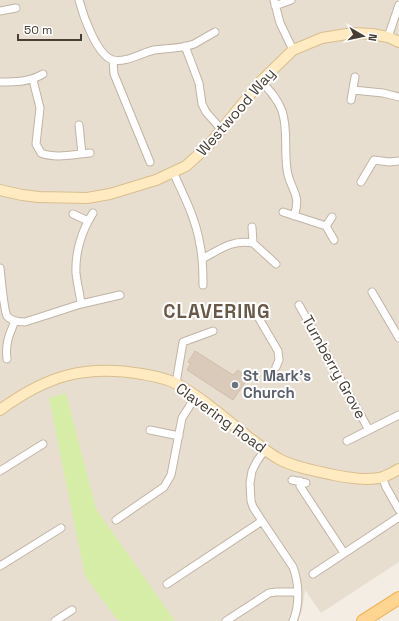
<svg xmlns="http://www.w3.org/2000/svg" width="399" height="621" viewBox="0 0 399 621" font-family="'Space Grotesk',sans-serif">
  <rect width="100%" height="100%" fill="#f4ede3"/>
  <path fill="#e8ded0" d="M0 0H399V562L321 613 305 590 302 610 298 621H0Z"/>
  <path fill="#d5eda6" d="M66 393 96 509 175 621H121L116 618 85 576 49 398Z"/>
  <path fill="#dacaba" stroke="#d2beaa" d="M195 351 233 375 238 370 248 378 233 400 187 370 191 363 188 362Z"/>
  <g fill="none" stroke-linecap="round" stroke-linejoin="round">
    <g stroke="#c0b4a5" stroke-width="9">
      <path id="street" d="M79 0C83 15 97 56 113 60 126 63 141 53 154 50 167 48 181 49 194 44 201 40 208 36 215 32
        M274 0 280 23 293 50
        M275 6 291 0
        M0 11 16 8
        M388 37 399 5
        M185 46 199 83 202 104 206 112 221 129
        M113 60 114 74 150 162
        M33 80 40 108 36 144 41 153C56 159 75 154 90 153
        M261 81C269 90 278 99 282 111 289 131 283 154 288 175 293 193 301 196 294 216
        M0 82C16 82 29 82 43 74
        M353 90 383 93 399 97
        M351 100 355 77
        M79 125 82 154
        M173 172C184 196 196 219 200 245 203 258 203 272 203 285
        M361 182 374 160 389 162 399 161
        M283 212 326 226
        M73 214 88 221
        M332 217 326 226 334 240
        M252 227 253 243 276 264
        M202 259C219 250 232 239 253 243
        M0 268C1 277 4 311 7 316 11 321 19 322 25 322L81 304 120 295
        M372 292 399 338
        M81 304C80 294 77 283 76 273 75 252 82 230 93 213
        M299 305 369 430
        M257 315 278 351 279 360 276 367
        M7 359C5 344 9 335 15 321
        M176 383 183 342 213 331
        M150 430 179 436
        M347 441 399 415
        M265 450 257 461 252 471 250 483 251 501 253 507 262 521 293 567C299 583 300 605 293 621
        M0 471 43 444
        M382 477 386 487 399 510
        M292 480 306 483
        M300 481V486L344 553
        M116 520 164 487 171 475 182 418 196 396
        M0 566 61 528
        M313 574 399 517
        M167 584 262 521
        M55 621 72 610
        M226 621 269 593 276 592H297"/>
    </g>
    <g stroke="#d9be8d" stroke-width="12">
      <path id="secondary" d="M0 190 22 195 39 197 87 198 110 194 156 180 186 166 208 146 261 81 293 50 322 38 353 33 372 34 388 37 399 42
        M0 410C46 376 85 364 142 374 153 376 166 378 177 384 202 398 225 418 247 436 258 444 268 453 279 459 296 468 316 471 334 475 347 478 370 481 383 477 388 475 394 472 399 469"/>
    </g>
    <g stroke="#f1b253" stroke-width="14">
      <path id="primary" d="M363 621 399 598"/>
    </g>
    <use href="#street" stroke="#fff" stroke-width="7"/>
    <use href="#secondary" stroke="#ffeac2" stroke-width="10"/>
    <use href="#primary" stroke="#ffd591" stroke-width="12"/>
  </g>
  <circle fill="#6b7280" stroke="#fff" stroke-width="1.5" cx="235" cy="385" r="4"/>
  <g text-anchor="middle" stroke-width="4" stroke-linejoin="round" paint-order="stroke">
    <g font-size="15" fill="#463d33" stroke="#fff">
      <text transform="translate(236 112) rotate(-49)" y="5">Westwood Way</text>
      <text transform="translate(334 367) rotate(61)" y="5">Turnberry Grove</text>
      <text transform="translate(221 418) rotate(36)" y="5">Clavering Road</text>
    </g>
    <g font-size="15" font-weight="bold" fill="#5b616d" stroke="#fff" text-anchor="start">
      <text x="243" y="381">St Mark's<tspan x="243" dy="17">Church</tspan></text>
    </g>
    <g font-size="19" font-weight="bold" letter-spacing="1" fill="#6a5949" stroke="#fff">
      <text x="217" y="318">CLAVERING</text>
    </g>
  </g>
  <g transform="translate(363 36) rotate(99)" stroke="#ffffff" stroke-width="3" paint-order="stroke">
  <path d="M0-3L7 15L0 10L-7 15Z" fill="#463d33"/>
  <text y="-6" font-size="11" font-weight="bold" text-anchor="middle" fill="#463d33">N</text>
  </g>
  <path d="M18 34v6h63v-6" fill="none" stroke="#463d33" stroke-width="2"/>
  <text x="24" y="34" font-size="12" fill="#463d33" stroke="#ffffff" stroke-width="3" paint-order="stroke">50 m</text>
</svg>
